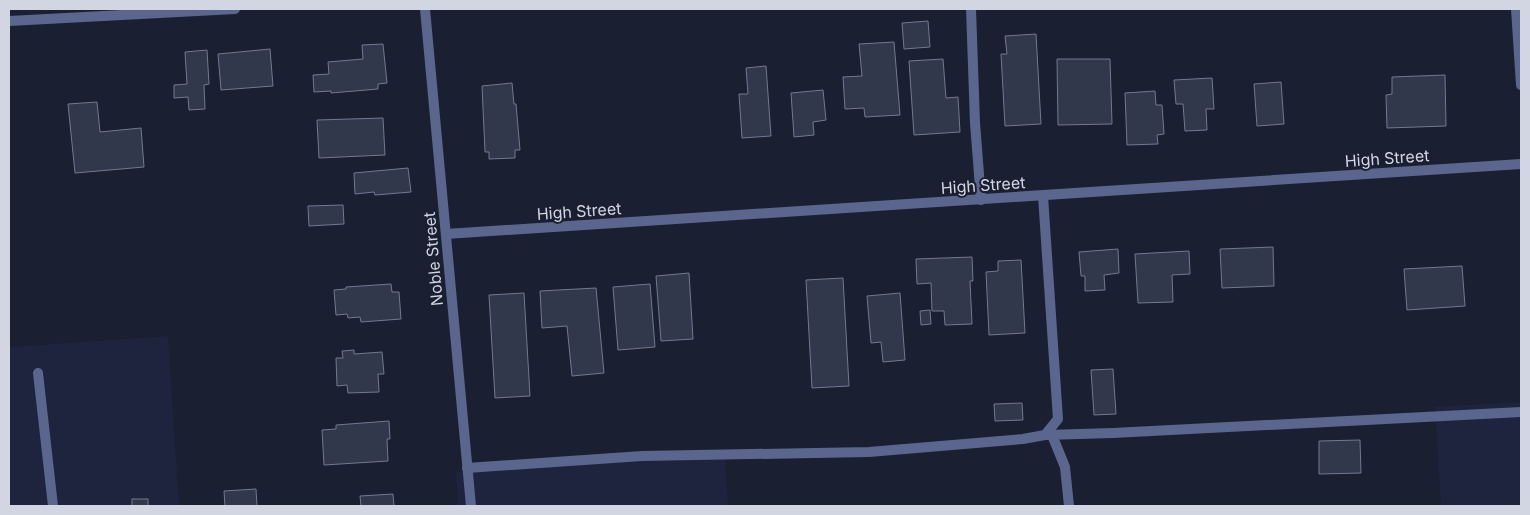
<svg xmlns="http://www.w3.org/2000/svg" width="1530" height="515" font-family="Inter,sans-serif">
<rect width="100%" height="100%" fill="#1a1f31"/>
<g fill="#1e243d">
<path d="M168 336 179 506H9V347Z"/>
<path d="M1521 402V506H1441L1435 407Z"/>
<path d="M725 454 728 506H458L456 472Z"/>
</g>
<g fill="#32384c" stroke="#727990">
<path d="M928 21 930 47 904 49 902 23Z"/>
<path d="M1036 34 1041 124 1005 126 1001 54H1007L1005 36Z"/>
<path d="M894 42 900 115 865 117 864 108 845 109 843 77 862 76 859 44Z"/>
<path d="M383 44 387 83 378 84V89L331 93V91L314 92 313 75 329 74 328 62 363 59 362 45Z"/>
<path d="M270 49 273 86 221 90 218 54Z"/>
<path d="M207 50 209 84 204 85 205 109 189 110 188 97 174 98V85L187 84 185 52Z"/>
<path d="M943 59 946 98 958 97 960 132 914 135 909 61Z"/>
<path d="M1057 59H1110L1112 124 1058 125Z"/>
<path d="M766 66 771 136 742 138 739 94H748L746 68Z"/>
<path d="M1445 75 1446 126 1387 128 1386 95 1392 94V77Z"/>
<path d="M1212 78 1214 109H1206L1207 130 1185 131 1183 104H1176L1174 80Z"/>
<path d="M1281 82 1284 124 1257 126 1254 84Z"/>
<path d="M512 83 514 104H516L520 150H515V158L489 159V152H485L482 86Z"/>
<path d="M823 90 826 120 813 122 814 135 794 137 791 93Z"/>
<path d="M1155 91 1156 105H1162L1164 134 1157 135 1158 144 1127 145 1125 93Z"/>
<path d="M97 102 100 132 141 128 144 167 75 173 68 104Z"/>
<path d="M383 118 385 155 319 158 317 120Z"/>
<path d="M408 168 411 192 375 195 374 192 355 194 354 173Z"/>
<path d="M343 205 344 224 309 226 308 206Z"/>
<path d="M1273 247 1274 286 1222 288 1220 249Z"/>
<path d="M1118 249 1119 273 1104 275 1105 290 1085 291V276H1081L1079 252Z"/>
<path d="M1189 251 1190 274 1172 275 1173 302 1138 303 1135 254Z"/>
<path d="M972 257 973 281H970L972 324 945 325 944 311H932L931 283 917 284 916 259Z"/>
<path d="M1021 260 1025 333 989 335 986 272 998 271V261Z"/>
<path d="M1462 266 1465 306 1407 310 1404 269Z"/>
<path d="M689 273 693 339 661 341 656 276Z"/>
<path d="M843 278 849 386 812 388 806 280Z"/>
<path d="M391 284 392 292H399L401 319 361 322 360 317 348 318 347 314 336 315 334 290 346 289V287Z"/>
<path d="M650 284 655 347 618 350 613 287Z"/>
<path d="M596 288 604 373 572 376 567 326 542 328 540 291Z"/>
<path d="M524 293 530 396 495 398 489 295Z"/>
<path d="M900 293 905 360 883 362 881 342 871 343 867 296Z"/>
<path d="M930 310 931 324 921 325 920 311Z"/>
<path d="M354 350V354L382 352 384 374H378L379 392 348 393 347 385 337 386 336 358H343L342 351Z"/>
<path d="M1113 369 1116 414 1094 415 1091 370Z"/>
<path d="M1022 403 1023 420 995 421 994 404Z"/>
<path d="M389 421 390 439H387L388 461 324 465 322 430 336 429V425Z"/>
<path d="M1360 440 1361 473 1319 474V441Z"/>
<path d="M256 489 257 506H225L224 491Z"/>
<path d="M393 494 394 506H361L360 496Z"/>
<rect x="132" y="499" width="16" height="7"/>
</g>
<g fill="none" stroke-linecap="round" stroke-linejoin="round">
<g stroke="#5b668e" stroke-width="10">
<path d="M971 9 975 123 981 200"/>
<path d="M38 373 53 506"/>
<path d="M1045 435 1113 433 1521 412"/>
<path d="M1052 435 1065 467 1069 506"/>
<path d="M467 468 642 456 869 452 1023 439 1045 435 1058 419 1043 196"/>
</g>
<g stroke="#5b668e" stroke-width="10">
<path d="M425 9 471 506"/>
<path d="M1516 9 1521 85"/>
<path d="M9 21 235 9"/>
<path d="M446 234 1521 164"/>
</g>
</g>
<g text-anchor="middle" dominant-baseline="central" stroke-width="4" stroke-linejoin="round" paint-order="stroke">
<g font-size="16" fill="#d2d6e3" stroke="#1a1f31">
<text transform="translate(1387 158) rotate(-4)">High Street</text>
<text transform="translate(983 185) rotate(-4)">High Street</text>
<text transform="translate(579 211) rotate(-4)">High Street</text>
<text transform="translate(433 259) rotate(-95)">Noble Street</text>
</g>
</g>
<rect width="1530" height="515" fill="none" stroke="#d2d6e3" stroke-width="20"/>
</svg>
